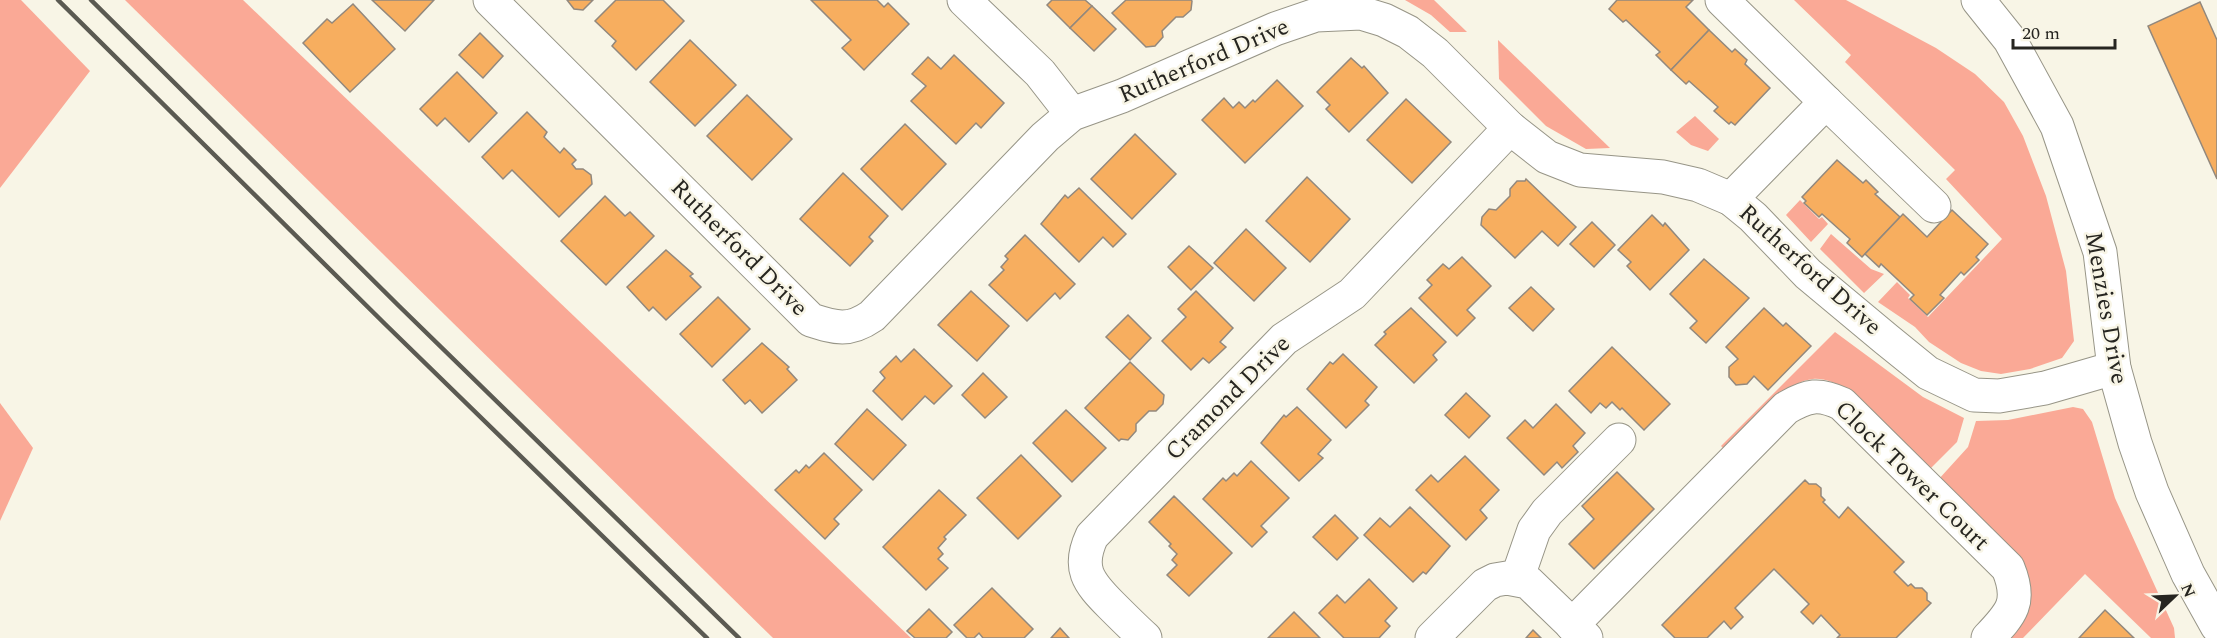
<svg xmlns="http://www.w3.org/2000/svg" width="2217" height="638" font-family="Spectral,serif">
<rect width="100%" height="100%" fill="#f8f5e6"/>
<g fill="#faa996">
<path d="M0 0H21L90 71 0 188Z"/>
<path d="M125 0H243L911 638H773Z"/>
<path d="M1405 0H1434L1467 32H1450L1431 15Z"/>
<path d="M1794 0H1846L1936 48 1975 74 2004 102 2023 136 2046 196 2066 271 2074 341 2062 358 2030 369 2001 374 1981 371 1961 363 1929 342 1915 327 1878 302 1897 282 1910 295 1908 298 1928 317 2002 239 1946 179 1955 170 1845 62 1851 55Z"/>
<path d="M1498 40 1610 148 1586 149 1546 126 1499 79Z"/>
<path d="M1695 116 1719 139 1708 151 1691 145 1676 132Z"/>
<path d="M1800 200 1819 219 1822 217 1828 224 1811 242 1786 215Z"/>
<path d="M1831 234 1871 269 1884 274 1864 293 1820 249Z"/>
<path d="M1835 332 1923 397 1964 418 1957 442 1929 470 1845 387C1834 383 1824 378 1813 379 1781 382 1746 428 1725 450L1721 446Z"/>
<path d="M0 403 33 448 0 521Z"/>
<path d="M2073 407 2083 409 2092 422 2115 498 2174 628 2175 638H2151L2085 574 2023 638H2008L2020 621 1938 480 1968 447 1976 421 2008 420Z"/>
</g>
<g fill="#f7ae5f" stroke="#92887d" stroke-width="1.5">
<path d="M372 0H434L405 31Z"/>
<path d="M567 0H593L583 10 574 9Z"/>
<path d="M616 0H663L684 21 636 70 612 46 616 41 595 21Z"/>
<path d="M811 0H877L884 7 888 3 909 24 864 70 842 48 851 40Z"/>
<path d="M1052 0H1085L1092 6 1070 28 1047 5Z"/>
<path d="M1126 0H1191L1192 1 1191 10 1183 17H1176L1162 31 1163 37 1155 46 1146 47 1112 13Z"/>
<path d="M1617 0H1693L1686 7 1709 30 1671 70 1656 55 1660 52 1626 20 1623 22 1609 9Z"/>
<path d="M2200 2 2217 40V179L2148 26Z"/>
<path d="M353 4 395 49 350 92 303 43 327 19 332 23Z"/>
<path d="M1092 6 1116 29 1094 51 1070 28Z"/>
<path d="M1709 30 1732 52 1735 49 1747 60 1745 64 1770 88 1735 125 1731 122 1729 124 1714 111 1718 107 1689 81 1686 84 1671 70Z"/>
<path d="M480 33 503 56 483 78 459 55Z"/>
<path d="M690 40 736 85 695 126 650 82Z"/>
<path d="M954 55 1004 103 981 128 976 123 956 144 911 101 926 86 912 74 928 57 941 69Z"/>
<path d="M1351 58 1362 68 1364 66 1388 93 1349 132 1326 109 1330 105 1317 92Z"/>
<path d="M457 72 497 113 469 142 445 118 437 126 420 109Z"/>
<path d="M1277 80 1303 106 1245 163 1202 120 1224 98 1233 108 1239 102 1245 108 1253 100 1255 102Z"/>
<path d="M747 95 792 139 752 180 707 136Z"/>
<path d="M1406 99 1451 142 1412 183 1367 140Z"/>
<path d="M527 112 547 132 544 137 560 153 564 148 576 160 572 164 576 169H583L591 175 592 184 559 217 512 170 503 179 482 157Z"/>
<path d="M905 124 946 164 902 210 861 169Z"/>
<path d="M1135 134 1176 174 1132 219 1091 179Z"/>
<path d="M1837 160 1863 183 1866 180 1878 192 1875 194 1900 217 1862 257 1847 243 1850 239 1822 214 1819 217 1804 203 1806 201 1802 197Z"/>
<path d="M843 173 888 216 869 237 873 241 850 266 800 219Z"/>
<path d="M1307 177 1350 219 1310 262 1266 221Z"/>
<path d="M1526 179 1576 227 1558 246 1542 231 1515 258 1481 225 1482 217 1489 209 1496 210 1510 196V189L1517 181H1525Z"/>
<path d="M1079 188 1126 234 1113 247 1103 237 1079 262 1041 224 1065 195 1068 198Z"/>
<path d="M605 196 625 216 630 212 654 236 606 285 561 241Z"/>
<path d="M1952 210 1988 244 1976 257 1979 260 1964 275 1961 272 1940 295 1944 298 1927 315 1910 299 1914 295 1881 264 1879 267 1865 254 1903 214 1927 237Z"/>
<path d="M1652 215 1663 226 1665 223 1689 250 1650 290 1627 266 1631 262 1618 250Z"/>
<path d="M1592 222 1615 245 1594 267 1570 244Z"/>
<path d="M1246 229 1286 268 1254 301 1214 263Z"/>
<path d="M1025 235 1075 284 1060 299 1055 293 1027 321 989 285 1004 270 1001 267 1008 259 1005 256Z"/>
<path d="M1189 246 1213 268 1191 290 1168 267Z"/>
<path d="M666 250 693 274 690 276 701 287 666 320 653 307 649 311 627 287Z"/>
<path d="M1462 257 1491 286 1467 310 1475 318 1457 336 1419 298 1432 285 1427 280 1443 264 1449 269Z"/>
<path d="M1704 259 1749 298 1706 343 1690 328 1697 321 1670 294Z"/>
<path d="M1531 287 1554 309 1533 331 1509 308Z"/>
<path d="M971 291 1009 326 977 361 938 325Z"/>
<path d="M1196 291 1233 328 1220 342 1226 347 1209 363 1203 358 1191 370 1162 341 1186 317 1178 309Z"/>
<path d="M718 297 750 329 712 367 680 334Z"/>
<path d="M1411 308 1446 342 1433 355 1437 360 1414 383 1375 345 1386 334 1384 332Z"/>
<path d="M1764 308 1783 326 1786 323 1811 346 1768 390 1754 376 1747 384 1736 385 1729 377V367L1738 359 1726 347Z"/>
<path d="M1128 315 1151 338 1130 360 1106 337Z"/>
<path d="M762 343 789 367 787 369 797 380 762 413 750 400 745 404 723 380Z"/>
<path d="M1612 347 1670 404 1644 430 1622 408 1620 410 1612 402 1606 408 1600 403 1591 413 1569 391Z"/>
<path d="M914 349 952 386 934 404 925 396 902 420 873 391 885 378 880 372 896 356 901 362Z"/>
<path d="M1343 354 1377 387 1365 401 1369 405 1346 428 1307 389 1330 362 1333 364Z"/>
<path d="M1130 362 1164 395 1163 404 1156 411H1149L1136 424V431L1128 440 1121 439 1119 441 1085 408Z"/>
<path d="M983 373 1007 397 985 418 962 395Z"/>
<path d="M1466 393 1490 416 1469 438 1445 415Z"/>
<path d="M1556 404 1585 433 1573 446 1578 452 1562 468 1557 462 1544 475 1507 438 1525 420 1533 428Z"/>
<path d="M1297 407 1331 440 1318 454 1323 458 1299 481 1261 443 1284 415 1286 417Z"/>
<path d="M867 409 906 445 873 480 835 444Z"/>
<path d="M1066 410 1106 448 1072 482 1033 443Z"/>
<path d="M824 453 862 490 834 519 839 524 825 539 775 490 796 470 799 473 806 465 809 468Z"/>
<path d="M1021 455 1061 496 1018 539 977 498Z"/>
<path d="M1465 456 1499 490 1480 510 1487 518 1466 540 1416 490 1431 475 1438 482Z"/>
<path d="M1251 461 1289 498 1261 526 1267 532 1252 547 1203 499 1223 478 1226 481 1234 473 1237 476Z"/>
<path d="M1617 472 1654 509 1594 569 1569 544 1594 519 1582 506Z"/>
<path d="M1805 480 1809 484H1816L1821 488V496L1825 500 1823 502 1839 518 1848 507 1904 562 1894 572 1908 586 1911 584 1915 588H1922L1927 593V600L1931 603 1896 638H1837L1840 635 1821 615 1813 624 1801 612 1809 604 1774 569 1735 608 1743 617 1731 629 1724 621 1707 638H1675L1662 625Z"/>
<path d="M939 490 966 515 944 537 946 539 938 548 943 554 938 559 948 568 926 590 883 547Z"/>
<path d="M1174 496 1232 553 1189 596 1167 575 1177 565 1172 560 1177 554 1169 546 1171 544 1149 522Z"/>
<path d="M1410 507 1450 546 1426 574 1423 572 1413 582 1364 535 1380 518 1390 527Z"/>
<path d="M1335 515 1358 538 1337 560 1313 537Z"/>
<path d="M1369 579 1397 608 1385 621 1390 626 1379 638H1344L1319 613 1337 595 1345 603Z"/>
<path d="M992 588 1033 629 1024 638H983L979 633 974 638H967L954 625Z"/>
<path d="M929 609 952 632 946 638H915L907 631Z"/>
<path d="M2105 610 2134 638H2079Z"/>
<path d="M1294 612 1320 638H1268Z"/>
<path d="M1060 628 1069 638H1051Z"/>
<path d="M1533 630 1541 638H1526Z"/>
</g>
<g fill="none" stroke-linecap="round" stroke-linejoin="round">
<defs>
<g id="minor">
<path d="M490 0 811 320C836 328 849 332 872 316L1045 137 1072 114 1122 96 1275 29 1316 15 1361 13 1384 20 1408 32 1435 53 1510 128 1547 157 1580 170 1663 177 1698 185 1731 199 1753 217 1808 274 1886 339 1928 373 1974 395 1999 396 2045 388 2114 368"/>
<path d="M964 0 1040 73 1072 114"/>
<path d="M1722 0 1826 102 1731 199"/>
<path d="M1978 0 2010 40 2057 126 2100 252 2114 368 2135 443 2152 492 2188 574 2217 626"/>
<path d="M1826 102 1934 206"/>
<path d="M1517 579 1534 530 1547 512 1619 440"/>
<path d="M1572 625 1786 408C1808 395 1819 393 1842 404L2008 568C2022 602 2012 613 1988 638"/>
<path d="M1145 638C1133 627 1122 616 1111 605 1088 582 1077 568 1092 536L1284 339 1352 294 1510 128"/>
<path d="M1432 638 1485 585 1495 580 1507 578 1528 582 1586 638"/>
</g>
</defs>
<use href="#minor" stroke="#979587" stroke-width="35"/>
<use href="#minor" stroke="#fff" stroke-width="33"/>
<g stroke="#5b5a52" stroke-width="4.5">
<path d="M58 0 385 324 707 638"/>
<path d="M91 0 399 306 739 638"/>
</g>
</g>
<g text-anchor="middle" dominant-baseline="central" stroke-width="5" stroke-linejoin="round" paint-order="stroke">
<g font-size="24" fill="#262520" stroke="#f8f5e6">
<text transform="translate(1204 61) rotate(-23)">Rutherford Drive</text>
<text transform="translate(739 248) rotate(45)">Rutherford Drive</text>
<text transform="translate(1810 270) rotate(42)">Rutherford Drive</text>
<text transform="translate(2106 308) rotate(80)">Menzies Drive</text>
<text transform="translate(1228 398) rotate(-45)">Cramond Drive</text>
<text transform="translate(1912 476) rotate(44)">Clock Tower Court</text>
</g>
</g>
<g transform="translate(2175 596) rotate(67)" stroke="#f8f5e6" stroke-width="4.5" paint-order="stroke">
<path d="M0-4.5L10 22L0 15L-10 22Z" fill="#262520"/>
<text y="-9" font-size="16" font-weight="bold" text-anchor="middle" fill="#262520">N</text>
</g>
<path d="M2013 39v9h102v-9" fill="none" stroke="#262520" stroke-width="3"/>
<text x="2022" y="39" font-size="18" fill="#262520" stroke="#f8f5e6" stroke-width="4.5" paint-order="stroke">20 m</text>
</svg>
